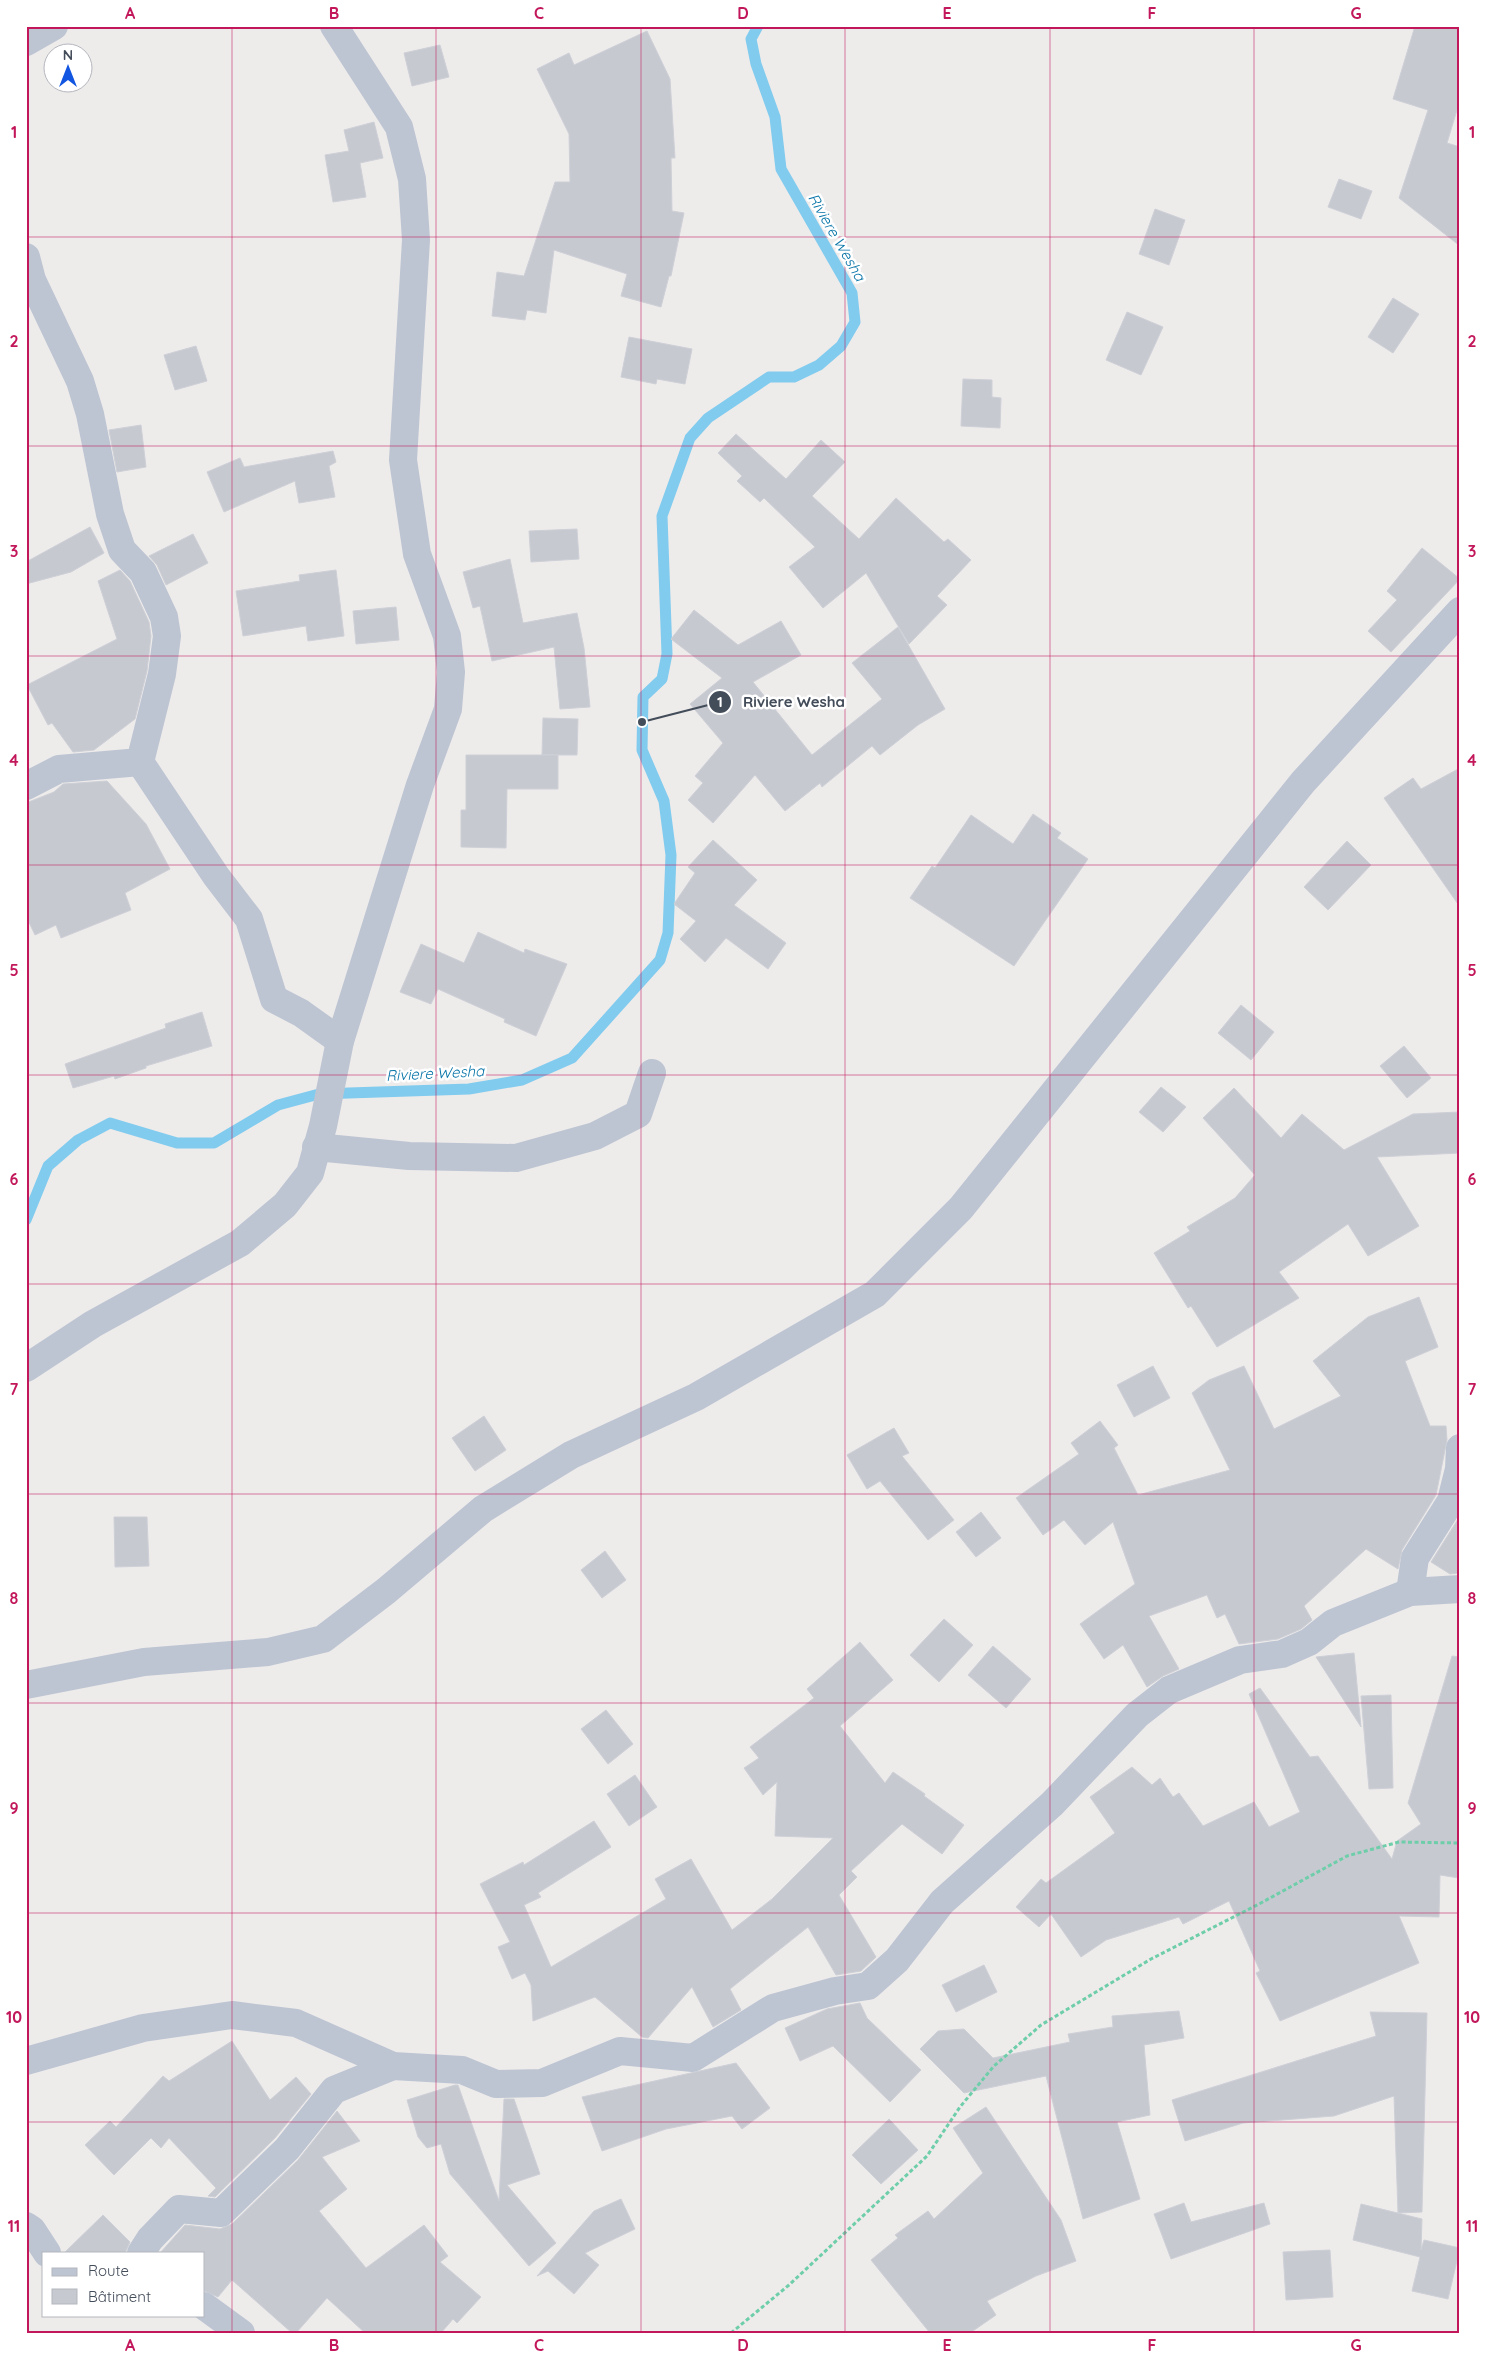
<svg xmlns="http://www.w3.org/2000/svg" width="1486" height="2359" font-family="Quicksand,sans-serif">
<rect width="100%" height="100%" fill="#eeebeb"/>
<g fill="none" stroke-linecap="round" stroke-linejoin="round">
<path stroke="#80cbee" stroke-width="11" d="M26 1220 48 1166 78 1140 110 1123 177 1143H214L278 1105 319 1094 469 1089 522 1080 572 1058 660 960 668 933 671 855 664 801 642 750 643 697 662 679 667 654 662 516 690 438 708 418 769 377H794L819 365 841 346 855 322 852 293 781 169 775 117 756 64 751 39 758 26"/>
</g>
<g fill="#c7c9d1" stroke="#ced0d7">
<path d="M1415 26H1460V100L1447 143 1460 147V246L1399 198 1428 110 1393 99Z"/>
<path d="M647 31 670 79 675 158H671L672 211 684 213 671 276H669L661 307 621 296 627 274 554 250 546 313 527 310 525 320 492 316 497 272 524 276 555 182H570L569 134 537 69 569 53 574 65Z"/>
<path d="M440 45 449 77 412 86 404 53Z"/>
<path d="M374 122 383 158 360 163 366 197 333 202 325 155 349 151 344 130Z"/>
<path d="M1339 179 1372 191 1361 219 1328 207Z"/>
<path d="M1155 209 1185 220 1169 265 1139 254Z"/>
<path d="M1393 298 1419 314 1393 353 1368 337Z"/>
<path d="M1127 312 1163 327 1141 375 1106 360Z"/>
<path d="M629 337 692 349 685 384 657 379 656 384 621 377Z"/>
<path d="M196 346 207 381 175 390 164 355Z"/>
<path d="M963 379 992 380V397L1001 398 1000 428 961 426Z"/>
<path d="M141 425 146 467 117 472 109 430Z"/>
<path d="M736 434 786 479 821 440 845 462 812 496 859 539 896 498 944 542 948 539 971 560 937 596 947 605 909 644 866 573 823 608 789 567 815 547 764 498 760 502 737 481 742 476 718 453Z"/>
<path d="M333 451 336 462 329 466 335 497 299 503 295 481 224 512 207 472 240 458 244 467Z"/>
<path d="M90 527 104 553 71 572 26 584V562Z"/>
<path d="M577 529 579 559 531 562 529 531Z"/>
<path d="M193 534 208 563 166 585 157 565 149 556Z"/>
<path d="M1422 548 1460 579 1391 652 1368 631 1397 600 1387 591Z"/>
<path d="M510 559 523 623 577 613 584 648 590 707 560 709 554 647 492 661 480 606 473 608 463 572Z"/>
<path d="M120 570 130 581 149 622 151 636 147 671 135 719 94 750 73 752 52 723 48 725 27 685 117 639 98 581Z"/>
<path d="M336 570 344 636 308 641 306 626 243 636 236 591 300 581 299 575Z"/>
<path d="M396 607 399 640 356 644 353 611Z"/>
<path d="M694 610 738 645 781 621 801 655 753 682 812 755 882 699 852 663 898 627 945 709 918 725 880 755 872 746 822 787 820 783 785 811 755 775 713 823 688 800 703 783 695 776 723 743 690 704 722 678 671 639Z"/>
<path d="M543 718 578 719 577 755H542Z"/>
<path d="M466 755H558V789H507L506 848 461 847V810H466Z"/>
<path d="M1460 768V907L1384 798 1413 778 1421 789Z"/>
<path d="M107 781 146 824 170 869 125 893 131 910 61 938 56 925 35 935 26 916V803L54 792 63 784Z"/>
<path d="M1033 814 1061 833 1057 838 1088 859 1014 966 910 898 932 866 935 868 971 815 1013 844Z"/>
<path d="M713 840 757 880 734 905 786 943 768 969 726 938 705 962 680 939 696 921 674 904 695 873 688 867Z"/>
<path d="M1347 841 1371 865 1328 910 1304 887Z"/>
<path d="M478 932 524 953 525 949 567 964 536 1036 504 1022 505 1019 438 989 431 1004 400 992 421 944 464 963Z"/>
<path d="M1241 1005 1274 1032 1251 1060 1218 1033Z"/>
<path d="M202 1012 212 1046 146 1066V1068L115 1079 114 1076 73 1088 65 1064 166 1028 165 1024Z"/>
<path d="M1404 1046 1431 1078 1407 1098 1380 1066Z"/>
<path d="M1161 1087 1186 1107 1163 1132 1139 1112Z"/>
<path d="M1234 1088 1281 1138 1302 1114 1344 1150 1413 1114 1460 1112V1153L1377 1157 1419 1226 1368 1256 1348 1224 1279 1272 1299 1298 1217 1347 1191 1306 1188 1308 1154 1253 1190 1231 1187 1227 1235 1198 1255 1175 1203 1118Z"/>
<path d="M1419 1297 1438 1347 1405 1361 1430 1426H1446L1447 1440 1436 1495 1402 1550 1398 1569 1366 1549 1304 1606 1312 1620 1301 1629 1278 1639 1239 1644 1225 1614 1217 1618 1207 1595 1149 1616 1179 1669 1163 1676 1147 1687 1123 1645 1104 1659 1080 1624 1135 1584 1113 1522 1085 1545 1064 1520 1043 1535 1016 1498 1079 1454 1071 1443 1100 1421 1118 1445 1114 1448 1138 1495 1230 1470 1192 1393 1209 1380 1244 1366 1274 1429 1341 1396 1313 1361 1368 1317Z"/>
<path d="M1153 1366 1170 1398 1134 1417 1117 1385Z"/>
<path d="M484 1416 506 1450 475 1471 452 1438Z"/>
<path d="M894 1428 909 1453 902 1456 954 1520 928 1540 880 1481 867 1489 847 1455Z"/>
<path d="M981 1512 1001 1538 976 1557 956 1532Z"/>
<path d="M1460 1516V1573L1450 1574 1431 1562Z"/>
<path d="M114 1517H147L149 1566 115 1567Z"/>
<path d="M605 1551 626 1580 602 1598 581 1570Z"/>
<path d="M944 1619 973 1645 939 1682 910 1655Z"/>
<path d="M860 1642 893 1680 840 1726 885 1783 893 1772 925 1794 924 1796 964 1825 942 1854 902 1824 851 1871 857 1877 839 1895 876 1957 861 1971 836 1975 808 1927 730 1989 741 2010 713 2027 692 1987 648 2038 642 2037 595 1997 533 2021 531 1985 525 1973 512 1979 498 1947 510 1942 480 1884 523 1862 524 1865 594 1821 611 1847 538 1893 541 1897 524 1905 551 1967 666 1899 655 1879 691 1859 732 1930 772 1899 833 1838 775 1836 777 1782 763 1795 744 1768 759 1758 750 1747 814 1698 807 1689Z"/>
<path d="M993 1646 1031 1679 1006 1708 968 1675Z"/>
<path d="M1354 1653 1361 1727 1316 1657Z"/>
<path d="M1452 1656 1460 1657 1459 1878 1440 1875 1439 1917 1399 1916 1419 1963 1280 2021 1256 1973 1260 1971 1229 1901 1183 1924 1179 1917 1106 1940 1081 1957 1051 1914 1039 1927 1016 1907 1041 1879 1046 1883 1115 1833 1090 1797 1132 1767 1152 1785 1160 1778 1173 1797 1179 1793 1203 1826 1254 1802 1269 1827 1300 1812 1249 1694 1260 1688 1310 1757 1318 1756 1392 1859 1397 1841 1421 1824 1408 1803Z"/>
<path d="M1391 1695 1393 1788 1369 1789 1361 1696Z"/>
<path d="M606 1710 633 1744 608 1764 581 1729Z"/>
<path d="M635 1775 657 1807 629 1826 607 1794Z"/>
<path d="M984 1965 997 1992 956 2012 942 1985Z"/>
<path d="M860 2003 867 2018 921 2070 890 2102 833 2046 800 2061 785 2028 827 2009Z"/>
<path d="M1179 2011 1184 2038 1144 2045 1150 2115 1117 2122 1140 2199 1083 2219 1046 2076 964 2093 920 2049 938 2031 964 2029 993 2058 1070 2042 1068 2034 1113 2027 1112 2016Z"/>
<path d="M1370 2012 1427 2013 1422 2212 1398 2213 1394 2096 1334 2116 1243 2123 1185 2141 1172 2100 1376 2036Z"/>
<path d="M232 2041 270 2100 296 2077 311 2094 275 2138 215 2197 208 2196 216 2188 169 2138 161 2148 151 2138 114 2175 85 2145 110 2121 116 2127 163 2076 169 2081Z"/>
<path d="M736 2063 770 2108 742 2129 732 2116 666 2129 602 2151 582 2097Z"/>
<path d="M455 2085H458L499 2201 504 2099H514L540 2174 507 2185 556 2243 529 2266 450 2174 441 2144 427 2148 418 2137 407 2100Z"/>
<path d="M986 2107 1061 2220 1076 2261 1036 2276 987 2301 996 2315 970 2333H930L871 2260 898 2238 895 2235 928 2211 934 2219 983 2173 953 2128Z"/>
<path d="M337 2111 360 2141 322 2157 347 2189 319 2211 366 2268 424 2225 448 2256 440 2262 481 2297 457 2323 453 2319 441 2333H365L327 2298 296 2333H292L232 2280 218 2297 204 2291V2253H160L185 2225 220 2229 232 2224 298 2160Z"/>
<path d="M889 2119 918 2150 881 2184 852 2155Z"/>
<path d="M621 2199 635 2229 585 2253 599 2265 574 2294 548 2271 537 2276 594 2211Z"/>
<path d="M1184 2203 1191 2222 1264 2203 1270 2224 1171 2259 1154 2214Z"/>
<path d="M1361 2204 1422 2219 1421 2250 1424 2240 1460 2248 1448 2299 1412 2291 1420 2257 1353 2240Z"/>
<path d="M103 2215 130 2242 125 2253H64Z"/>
<path d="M1330 2250 1333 2297 1286 2300 1283 2252Z"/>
</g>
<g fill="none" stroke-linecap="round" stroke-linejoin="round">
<path stroke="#6dcea9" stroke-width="3" stroke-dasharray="4 2.5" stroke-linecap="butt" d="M731 2333 789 2285 927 2156 960 2107 994 2066 1041 2025 1151 1959 1259 1904 1347 1856 1399 1842 1460 1843"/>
<g stroke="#bdc5d2" stroke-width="28">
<path d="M26 42 54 26"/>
<path d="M26 257 32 280 80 381 90 414 110 514 122 550 143 572 164 617 167 636 162 674 140 762 59 769 26 786"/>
<path d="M140 762 216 876 249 919 274 999 301 1013 340 1041"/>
<path d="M316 1147 409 1156 516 1158 595 1136 638 1114 652 1073"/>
<path d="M26 1368 93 1324 240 1243 285 1205 310 1173 323 1126 340 1041 420 785 448 709 451 672 447 636 417 554 403 460 416 240 412 179 399 127 334 26"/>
<path d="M1410 1592 1415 1558 1451 1501 1459 1469 1460 1448"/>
<path d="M26 1685 144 1662 268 1652 323 1639 386 1591 483 1509 571 1455 696 1397 875 1294 961 1208 1303 782 1460 611"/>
<path d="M26 2061 143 2028 232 2015 296 2023 393 2066 462 2070 496 2084 542 2083 620 2051 693 2058 773 2008 835 1991 868 1986 897 1960 942 1902 1052 1804 1137 1715 1169 1690 1240 1660 1282 1654 1309 1642 1333 1623 1410 1592 1460 1589"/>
<path d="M26 2226 32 2230 47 2253"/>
<path d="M141 2253 150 2239 179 2209 221 2213 287 2149 334 2090 393 2066"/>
<path d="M204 2306 241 2333"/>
</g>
</g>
<path fill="none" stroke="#c2185b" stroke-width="1" stroke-opacity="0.55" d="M232 26V2333M436 26V2333M641 26V2333M845 26V2333M1050 26V2333M1254 26V2333M26 237H1460M26 446H1460M26 656H1460M26 865H1460M26 1075H1460M26 1284H1460M26 1494H1460M26 1703H1460M26 1913H1460M26 2122H1460"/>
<g text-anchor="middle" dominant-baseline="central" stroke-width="5" stroke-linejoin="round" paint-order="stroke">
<g font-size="15" font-style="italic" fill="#0774a8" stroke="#fff">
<text transform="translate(837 237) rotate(60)">Riviere Wesha</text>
<text transform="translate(435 1073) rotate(-3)">Riviere Wesha</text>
</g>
</g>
<path fill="none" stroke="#434c59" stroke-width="2" d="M642 722L720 702"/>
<g fill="#434c59" stroke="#fff" stroke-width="2">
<circle cx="642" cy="722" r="5"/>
<circle cx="720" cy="702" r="12"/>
</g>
<g font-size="15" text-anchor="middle" font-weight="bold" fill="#fff">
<text x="720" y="707">1</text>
</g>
<g font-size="15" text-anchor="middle" font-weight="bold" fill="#434c59" stroke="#fff" stroke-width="5" stroke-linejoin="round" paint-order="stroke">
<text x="794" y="707">Riviere Wesha</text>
</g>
<rect width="1486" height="2359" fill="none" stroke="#ffffff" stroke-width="55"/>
<rect x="42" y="2252" width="162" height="65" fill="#ffffff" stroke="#b4b7bd"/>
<rect x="52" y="2268" width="25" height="8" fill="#bdc5d2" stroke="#b4b7bd"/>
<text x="88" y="2276" font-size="15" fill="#434c59">Route</text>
<rect x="52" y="2289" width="25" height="15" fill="#c7c9d1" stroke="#b4b7bd"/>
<text x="88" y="2302" font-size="15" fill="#434c59">Bâtiment</text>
<g transform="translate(68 68)"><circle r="24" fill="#ffffff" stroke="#b4b7bd"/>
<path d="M0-4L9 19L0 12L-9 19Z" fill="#1255e1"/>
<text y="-8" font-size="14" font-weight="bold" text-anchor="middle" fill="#434c59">N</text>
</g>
<rect x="28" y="28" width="1430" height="2304" fill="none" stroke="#c2185b" stroke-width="2"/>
<g font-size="16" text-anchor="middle" font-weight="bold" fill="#c2185b">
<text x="130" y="19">A</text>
<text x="334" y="19">B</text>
<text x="539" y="19">C</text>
<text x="743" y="19">D</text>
<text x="947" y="19">E</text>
<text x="1152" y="19">F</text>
<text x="1356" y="19">G</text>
<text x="14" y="138">1</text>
<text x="1472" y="138">1</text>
<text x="14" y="347">2</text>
<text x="1472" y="347">2</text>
<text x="14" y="557">3</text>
<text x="1472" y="557">3</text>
<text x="14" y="766">4</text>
<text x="1472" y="766">4</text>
<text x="14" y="976">5</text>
<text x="1472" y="976">5</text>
<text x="14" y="1185">6</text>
<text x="1472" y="1185">6</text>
<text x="14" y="1395">7</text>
<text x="1472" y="1395">7</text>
<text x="14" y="1604">8</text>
<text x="1472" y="1604">8</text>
<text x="14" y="1814">9</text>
<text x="1472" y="1814">9</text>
<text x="14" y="2023">10</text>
<text x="1472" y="2023">10</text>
<text x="14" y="2232">11</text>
<text x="1472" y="2232">11</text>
<text x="130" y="2351">A</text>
<text x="334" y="2351">B</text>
<text x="539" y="2351">C</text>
<text x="743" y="2351">D</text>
<text x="947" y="2351">E</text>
<text x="1152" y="2351">F</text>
<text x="1356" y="2351">G</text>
</g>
</svg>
